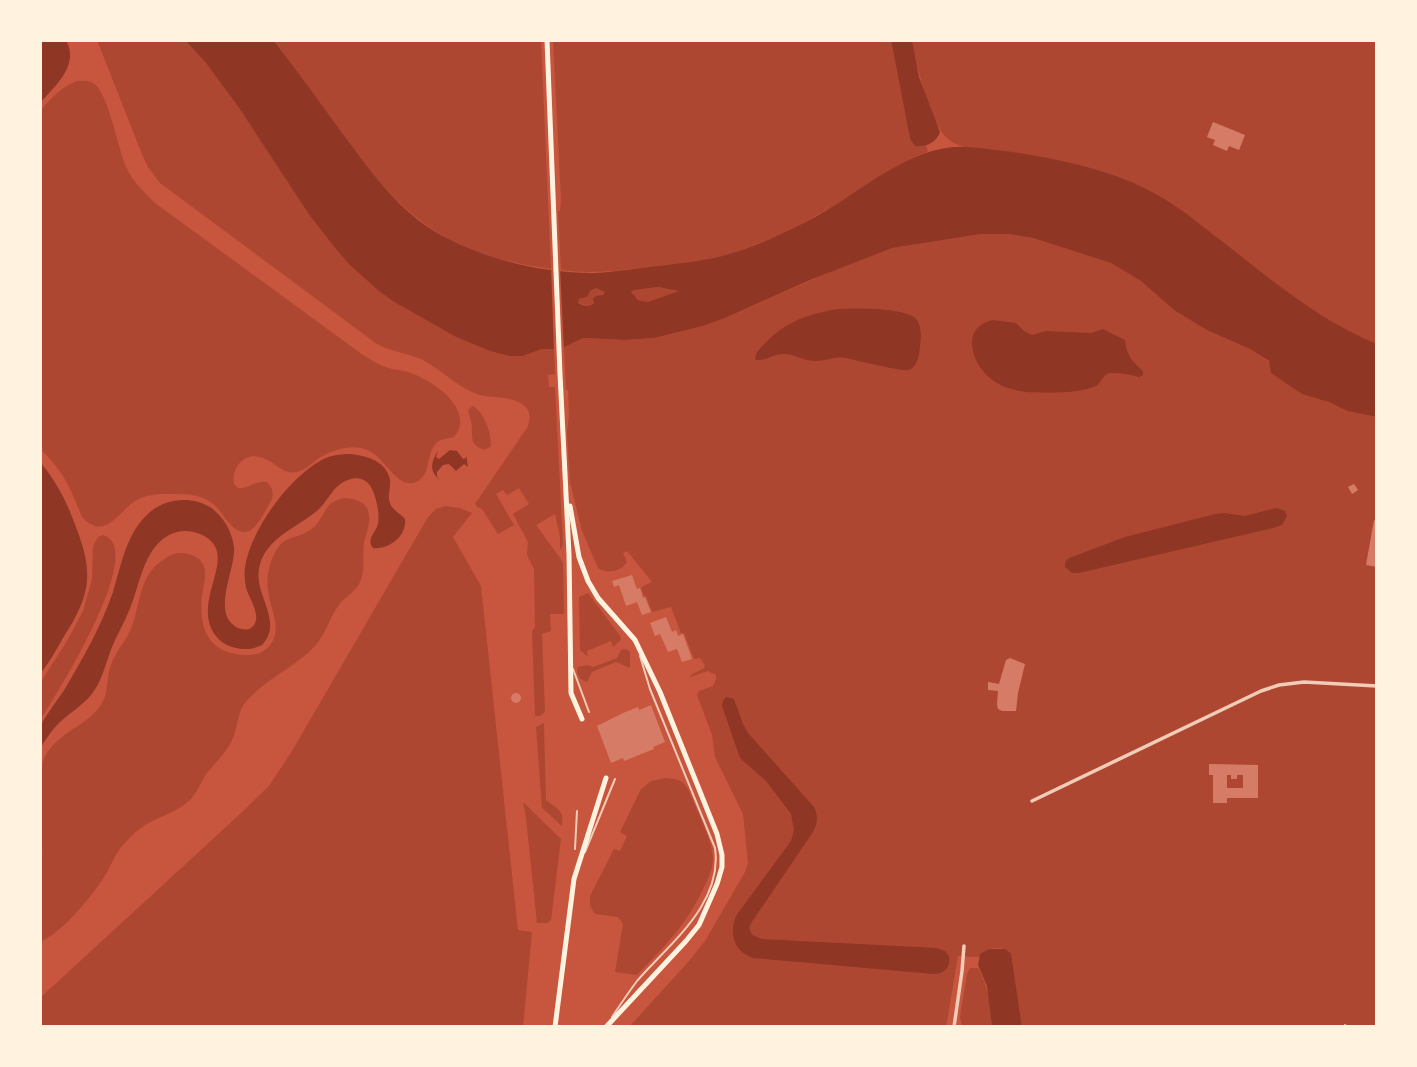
<svg xmlns="http://www.w3.org/2000/svg" width="1417" height="1067" font-family="Literata,serif">
<rect width="100%" height="100%" fill="#c8553d"/>
<g fill="#ae4732">
<path d="M97 40H185L206 63 239 108 310 216 336 249 396 303 456 337 490 351 509 356H523L542 349H554L555 374 548 375 549 387H555L563 544 560 550V537L555 514 536 525 563 562 564 614H550L551 631 542 634 545 712 540 716H535L532 631 535 627 534 569 527 555 528 542 513 514 529 504 519 488 507 495 503 490 496 494 514 525 498 534 482 509 477 507 475 504 527 428C531 419 531 410 522 404 509 395 489 399 474 393 456 385 441 370 423 360 408 353 392 352 377 344L160 183 148 167 143 157Z"/>
<path d="M273 40H541L551 269C519 264 487 258 458 244 376 205 329 108 273 40Z"/>
<path d="M553 40H891L910 139 918 147 926 145 928 152C888 166 854 195 817 215 791 231 759 244 730 254 701 263 670 265 640 268 614 271 588 274 561 270L558 211H560L561 200Z"/>
<path d="M912 40H1377V344C1320 321 1270 279 1222 241 1196 221 1169 197 1138 185 1110 174 1081 165 1052 159 1036 156 1020 153 1004 151 987 148 962 151 948 139 931 125 915 62 912 40Z"/>
<path d="M77 81C83 81 88 80 93 83 109 92 118 151 127 169 134 183 145 193 155 203L363 355C372 361 381 366 392 369 399 370 407 371 413 374 435 382 476 411 454 437 449 439 443 438 439 441 424 451 433 475 416 482 396 490 385 455 365 449 350 444 332 450 319 458 312 463 305 470 297 472 282 475 276 462 263 458 245 451 231 467 234 484L238 488C249 489 256 480 267 482 275 490 274 497 268 506 260 520 249 545 230 524 224 518 220 509 213 504 201 494 187 494 172 494 160 494 146 494 135 501 119 511 105 542 82 517 71 489 63 470 40 449V111C51 98 61 87 77 81Z"/>
<path d="M981 234H1009L1033 238 1111 263 1141 281 1174 310 1248 348 1329 402 1347 411 1377 417V1027H1022L1011 953C1002 945 986 947 979 957L958 956 946 1027H629L689 961 705 941 745 872 748 863 743 814 715 757 712 735 697 695 699 691 713 686 716 679V675L708 671 690 677 691 675 704 668 705 665 700 658 694 659 684 633H681L671 607 652 612 646 596H644L641 587 652 582 627 551 623 553 627 562C621 572 607 574 598 568L582 531 570 482 567 432 569 415 568 390H566L564 347 583 338 625 340 654 338 703 326 725 318 855 261 892 248Z"/>
<path d="M658 287 680 291 648 302 638 300 630 292 634 290Z"/>
<path d="M596 288 605 292C598 301 590 310 578 302L579 299 587 297 590 291Z"/>
<path d="M473 406C484 412 492 434 491 446 486 449 486 451 480 448 468 443 474 431 471 422 470 418 469 414 468 410Z"/>
<path d="M345 498C370 500 373 514 366 535 360 550 367 567 360 582 356 592 345 596 339 605 329 618 326 634 315 646 295 668 264 679 245 703 237 713 238 727 233 738 227 753 214 763 205 776 200 784 197 792 191 799 178 812 160 816 145 825 137 830 131 836 125 843 116 852 112 863 106 874 94 894 61 934 40 942 40 918 38 893 40 868 41 861 43 854 42 847 42 822 36 793 41 768 50 730 91 729 104 699 108 689 107 678 110 668 114 653 124 644 130 631 142 604 136 576 167 557 179 549 202 553 205 570 206 579 203 588 202 596 199 623 205 648 235 654 245 656 257 656 265 650 286 633 270 610 268 591 266 576 270 557 280 545 288 536 302 537 312 529 327 516 322 502 345 498Z"/>
<path d="M445 506 460 508 472 513 453 537 481 586 518 930 532 932 523 1027H40V998L240 814 269 786 292 751 428 517 436 509Z"/>
<path d="M103 535C149 548 55 697 40 720V683L67 641 83 611 92 579 93 546 98 537Z"/>
<path d="M588 593 621 637 620 641 613 647 611 641 587 651 588 657 580 650 579 597Z"/>
<path d="M626 649 630 652V668L616 662 592 672 587 682C580 680 575 674 578 667L588 665 593 667 617 658 621 650Z"/>
<path d="M544 723 546 800C558 810 564 809 562 826L542 808 536 727Z"/>
<path d="M666 778C678 779 683 780 689 791 696 809 712 839 713 858 713 869 708 879 703 889 688 923 663 948 637 975L615 972 623 924 618 917 595 914 590 906V896L614 849 620 851 627 836 620 832 641 789 651 781Z"/>
<path d="M523 802 561 839 551 920 547 923H537L526 818Z"/>
<path d="M970 968H978C989 987 990 1005 992 1027H962L960 1017 967 974Z"/>
</g>
<g fill="#8f3625" fill-rule="evenodd">
<path d="M40 40H66C80 65 55 86 40 103Z"/>
<path d="M185 40H273C301 75 327 113 354 149 373 175 393 200 418 220 463 255 539 274 595 273 616 272 638 268 659 266 682 263 706 261 729 254 757 246 791 230 817 216 861 191 914 143 967 147 1029 152 1111 166 1165 199 1185 211 1203 227 1222 241 1270 279 1320 321 1377 344V417L1347 411 1329 402 1302 394 1271 373 1269 361 1248 348 1207 330 1174 310 1141 281 1111 263 1033 238 1009 234H981L892 248 810 280 725 318 703 326 654 338 625 340 583 338 560 349H542L523 356H509L490 351 456 337 396 303 379 291 350 265 336 249 310 216 239 108 206 63ZM658 287 679 291 648 302 638 300 631 292 634 290ZM596 288 605 292 603 295 596 296 593 299 594 303C589 307 584 306 578 303L579 299 587 297 590 291Z"/>
<path d="M891 40H912L919 77 940 132C937 142 925 148 915 146L910 139Z"/>
<path d="M838 309C854 308 908 307 917 320 922 328 921 338 920 347 919 355 918 366 909 370 902 372 856 360 845 358 834 356 824 362 813 361 802 360 793 353 782 354 772 355 765 361 756 360L755 357 757 352C781 324 802 315 838 309Z"/>
<path d="M993 320 1016 323 1024 331 1032 335 1046 331 1092 333 1103 329 1125 340C1126 354 1132 362 1143 371V375L1139 377C1133 375 1113 371 1107 374 1102 377 1101 383 1096 386 1079 394 1045 393 1026 392 1013 390 1001 387 991 379 971 363 960 327 993 320Z"/>
<path d="M450 450 457 451 463 459 466 458V454L468 467 464 464 456 471 449 464 443 465 437 472V477L440 480C429 472 431 461 438 451L436 457 439 459Z"/>
<path d="M345 454C362 454 387 460 390 480 391 488 387 496 390 503 392 510 401 514 405 519 407 536 389 550 373 548 366 539 375 534 378 524 380 513 376 492 368 483 363 478 355 477 348 480 333 485 329 500 318 510 297 528 264 538 259 569 254 595 284 622 262 645 253 650 242 650 232 647 223 644 216 638 212 630 194 595 242 552 200 534 190 530 179 530 169 535 142 550 140 587 128 613 123 625 117 635 112 647 106 662 102 682 91 695 82 706 69 713 59 723 51 731 46 739 40 749 40 743 39 733 40 727 42 721 58 699 63 692 82 660 101 627 113 592 122 563 126 533 150 512 166 498 192 496 210 507 223 516 232 531 234 547 236 569 211 612 236 627 240 629 247 631 251 628 264 619 249 598 246 588 245 582 244 574 245 567 251 530 287 480 320 461 328 456 336 455 345 454Z"/>
<path d="M40 462C56 481 66 500 74 522 94 572 92 593 63 638 56 650 49 663 40 674Z"/>
<path d="M1276 508 1285 511 1287 516 1282 525 1273 528 1079 573H1072L1065 567V562L1069 558 1125 537 1215 514 1224 513 1245 516Z"/>
<path d="M726 697 734 699 743 724 748 733 814 807C820 819 816 828 809 838L751 923 749 928 752 935 762 939 937 948 945 951 949 956C951 968 944 974 933 974L753 958C734 952 729 934 736 916L791 841 794 830 791 814 766 781 740 758 722 706 723 700Z"/>
<path d="M989 949H1005L1011 953 1022 1027H992L987 986 978 965 980 954Z"/>
</g>
<path fill="#c8553d" d="M551 266 560 267 564 351 559 353H554Z"/>
<g fill="#d67c66" fill-rule="evenodd">
<path d="M1213 122 1245 135 1239 150 1229 146 1227 151 1213 145 1215 140 1207 137Z"/>
<path d="M1354 484 1358 490 1352 494 1348 487Z"/>
<path d="M1374 520 1377 521V567L1366 565Z"/>
<path d="M632 575 637 589 640 588 643 598 645 597 651 612 642 615 637 602 626 606 619 585 614 587 612 581Z"/>
<path d="M666 617 672 632 676 630 678 636 683 634 692 659 682 662 677 649 668 652 660 634 655 636 650 623Z"/>
<path d="M1010 658 1025 664 1018 693 1016 711H1002L998 709 997 704 998 691 988 690V682L999 684 1006 660Z"/>
<circle cx="516" cy="698" r="5"/>
<path d="M651 705 665 742 653 747 654 749 624 761 623 758 611 763 597 726 623 713 638 707 639 710Z"/>
<path d="M1209 764 1258 765V798H1227V803H1213V775H1209ZM1227 775H1231V779H1237V775H1243V788H1227Z"/>
</g>
<g fill="none" stroke-linecap="round" stroke-linejoin="round">
<g stroke="#f1ccb7" stroke-width="2">
<path d="M573 669 589 712"/>
<path d="M575 849 577 811"/>
<path d="M585 852 615 779"/>
<path d="M612 1017C620 1005 628 993 637 981 670 943 723 904 715 848L650 689 640 656"/>
<path d="M1345 1025 1347 1027"/>
</g>
<g stroke="#f1ccb7" stroke-width="3.5">
<path d="M1032 801 1261 691 1279 685 1304 682 1377 686"/>
<path d="M954 1027 962 971 964 946"/>
</g>
<g stroke="#fff3e0" stroke-width="5">
<path d="M547 40 560 374 569 554 571 693 582 719"/>
<path d="M570 506 579 557 588 581 598 598 635 640 660 692 717 834 722 855V867L717 884 699 925 686 941 606 1027"/>
<path d="M555 1027 574 879 606 778"/>
</g>
</g>
<rect width="1417" height="1067" fill="none" stroke="#fff3e0" stroke-width="84"/>
</svg>
